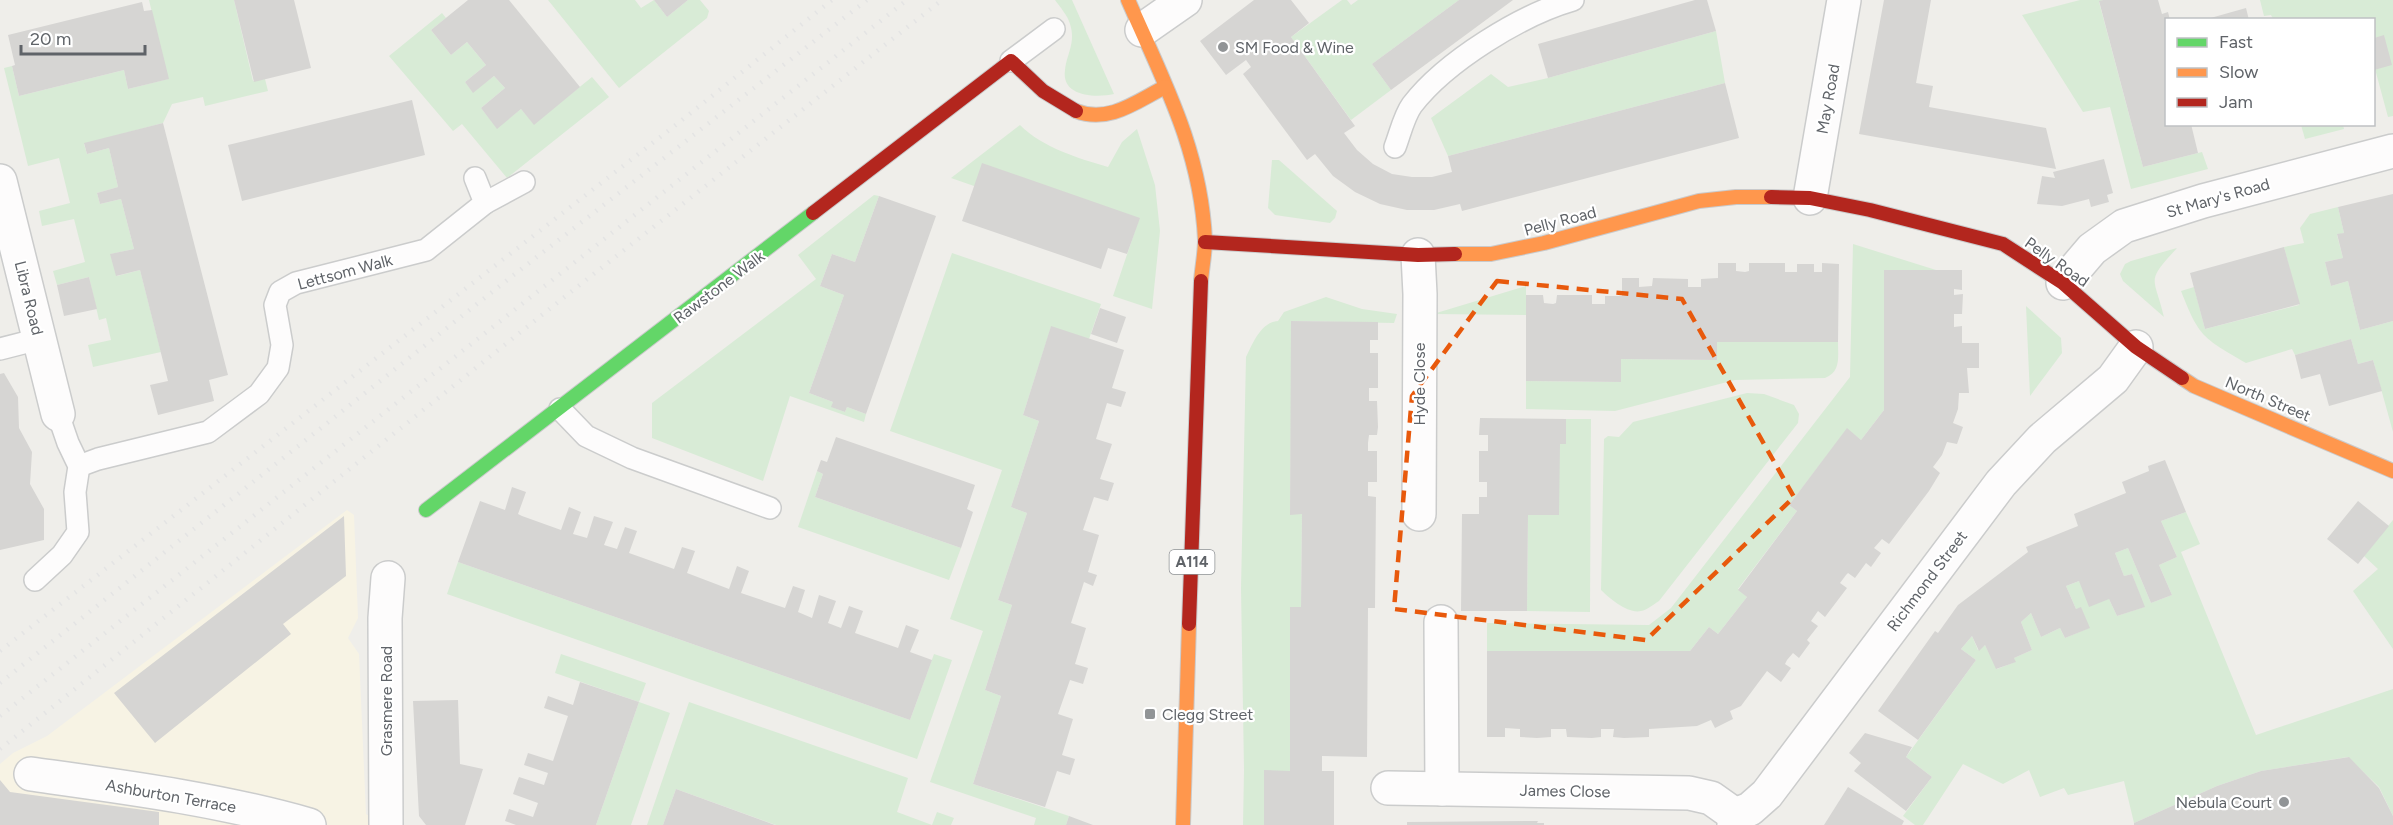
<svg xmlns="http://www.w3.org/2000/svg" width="2393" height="825" font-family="Figtree,sans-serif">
<rect width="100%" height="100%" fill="#efeeea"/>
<path fill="#f7f3e4" d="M347 510 354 515 358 618 348 638 359 654 366 814 384 825H0V764L13 753 47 736Z"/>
<g fill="#d8ebd6">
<path d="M149 0H234L253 81 265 79 268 91 205 106 203 97 172 104 163 123 84 144 87 154 109 148 118 187 97 193 100 204 121 199 134 249 111 254 117 276 140 270 161 352 93 367 88 345 111 340 106 318 99 320 89 277 57 285 53 271 85 262 74 219 42 226 39 211 70 203 59 158 28 166 4 68 12 66 19 96 124 70 128 89 168 79Z"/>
<path d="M548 0H635L641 8 654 0 667 17 688 0H700L709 11 707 18 619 88Z"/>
<path d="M1055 0H1072L1114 94C1096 98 1061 97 1065 70 1067 53 1076 43 1070 24 1068 16 1060 7 1055 0Z"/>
<path d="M1342 0H1347L1351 5 1358 0H1459L1372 64 1391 90 1351 120 1291 37Z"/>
<path d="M2080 0H2103L2099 2 2143 167 2202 152 2208 169 2131 189 2110 107 2083 112 2022 15Z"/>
<path d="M2260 0H2393V116L2388 117 2375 69 2387 51 2384 36 2374 38V20L2273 19 2271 15 2264 16Z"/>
<path d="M442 13 446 18 431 30 451 55 467 42 486 65 465 82 473 92 494 76 505 88 481 108 497 128 521 109 534 124 592 77 609 97 507 178 462 124 453 131 389 56Z"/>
<path d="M1716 31 1725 83 1448 156 1431 118 1491 74 1508 87 1548 78Z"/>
<path d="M1020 125C1043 148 1078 158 1108 167L1122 142 1137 129 1155 185 1160 231 1152 309 1113 296 1139 219 974 186 951 178Z"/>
<path d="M2301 125H2343L2344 129 2305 139Z"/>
<path d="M1272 160H1279L1337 211 1335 218 1330 223 1275 215 1268 208Z"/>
<path d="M874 195 879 196 855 262 832 254 820 286 844 295 809 393 833 402 832 407 845 412 847 407 866 414 864 422 790 396 763 481 652 438V403L816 279 798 255Z"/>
<path d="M2338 207 2344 233 2337 235 2343 258 2325 262 2331 286 2348 281 2360 330 2393 321V432L2373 360 2358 364 2351 339 2295 355 2292 349 2246 363C2203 338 2199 337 2181 291L2194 287 2205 329 2299 305 2284 247 2304 243 2300 228 2310 214Z"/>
<path d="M1853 244 1936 270H1884V410L1861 440 1847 429 1789 505 1797 511 1738 589 1747 597 1718 634 1709 627 1690 651H1487V623L1649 625 1671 608 1850 377Z"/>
<path d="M2177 248C2145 283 2154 275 2164 317L2123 281 2120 274 2125 264 2131 261Z"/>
<path d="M952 253 1101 304 1089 339 1051 327 1023 415 1039 421 1011 507 1027 513 998 600 1012 605 985 690 1001 696 973 784 1069 816 1066 825H1034L1036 818 930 782 983 631 950 619 1002 470 890 431Z"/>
<path d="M1526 286V315L1433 314Z"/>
<path d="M1326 297 1362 309 1397 314 1394 323 1292 321 1290 514H1302L1301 607 1290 654V771H1264V825H1243L1244 770 1241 588 1246 357C1253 343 1261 322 1278 321L1284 312Z"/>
<path d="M2026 306 2061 338 2062 353 2030 396Z"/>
<path d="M1717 342H1838C1838 357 1841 372 1825 378L1735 380 1615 411 1526 409V381L1621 382V359L1717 360Z"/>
<path d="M1747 393 1764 394 1794 405 1799 414 1798 423 1659 601C1654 604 1647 610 1641 611 1628 614 1610 599 1601 590L1604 439 1608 436 1619 437 1633 422Z"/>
<path d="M1566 419H1591L1590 612 1527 611 1528 515 1560 444 1566 443Z"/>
<path d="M817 471 823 474 815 497 961 548 949 580 798 527Z"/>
<path d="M2186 512 2200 544 2181 552 2256 735 2393 689V816L2379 787 2348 757 2261 771 2217 786 2134 823 2124 781 2068 795 2064 788 2040 797 2029 770 2003 784 1963 764 1923 825H1915L1903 816 1932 777 1906 757 1976 660 1961 649 1972 636 1978 650 1985 645 1997 669 2015 662 2014 658 2032 650 2021 622 2031 613 2041 637 2060 628 2065 638 2089 628 2081 608 2076 609 2066 586 2079 581 2109 599 2117 616 2144 607 2132 574 2124 576 2115 553 2128 548 2151 603 2172 595 2159 565 2177 557 2161 521Z"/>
<path d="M2393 520V649L2353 591 2378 569 2364 556Z"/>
<path d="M458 562 910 720 934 654 952 660 917 759 447 594Z"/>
<path d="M561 654 646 683 639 702 670 713 631 825H596L639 702 555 673Z"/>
<path d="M689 702 908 778 897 812 932 825 937 812 954 818 951 825H776L676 789 663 825H647Z"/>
</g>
<g fill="#d6d5d3">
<path d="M234 0H294L311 68 254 82Z"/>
<path d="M468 0H509L580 87 534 125 521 109 497 129 481 108 505 88 494 76 473 93 465 82 486 65 467 42 451 55 431 30Z"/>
<path d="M654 0H688L667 17Z"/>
<path d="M1254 0H1291L1309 23 1291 37 1355 126 1344 133 1357 150 1373 164 1392 174 1412 177H1432L1452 172 1448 156 1725 83 1739 138 1462 211 1460 204 1434 210H1407L1380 204 1355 192 1333 176 1315 154 1307 160 1243 74 1251 67 1246 60 1226 75 1200 41Z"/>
<path d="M1459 0H1513L1391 90 1372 64Z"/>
<path d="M1695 0H1707L1716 31 1548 78 1538 44Z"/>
<path d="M1884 0H1931L1916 83 1933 86 1929 107 2046 128 2056 169 1859 134Z"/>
<path d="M2103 0H2158L2162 14 2168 12 2170 20H2166V124H2191L2198 153 2143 167 2099 1Z"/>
<path d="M142 2 144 11 152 10 169 79 128 89 124 70 19 96 12 66 15 65 8 35Z"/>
<path d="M2246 8 2249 20H2207V19Z"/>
<path d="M2384 35 2392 65 2374 70V38Z"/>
<path d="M412 100 425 155 242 201 228 145Z"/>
<path d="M163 123 228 375 209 380 214 401 158 415 150 385 168 381 140 270 116 276 110 254 134 249 121 199 100 204 97 193 118 187 109 148 87 154 84 143Z"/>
<path d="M2104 159 2113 193 2107 195 2109 202 2091 207 2089 199 2062 206 2037 204 2042 176 2055 178 2053 172Z"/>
<path d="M982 163 1140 218 1127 254 1108 248 1101 269 962 221Z"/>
<path d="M2393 194V321L2360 330 2348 281 2331 286 2325 262 2343 258 2337 234 2344 233 2338 207Z"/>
<path d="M879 196 936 216 866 414 847 407 845 412 831 407 833 402 809 393 844 295 820 286 832 254 855 262Z"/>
<path d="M2284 247 2300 304 2205 329 2190 273Z"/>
<path d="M1718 263H1736V271L1745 272 1749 271V263H1785V272H1797V264H1814V272H1822V263L1839 264 1838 342H1717V360L1621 359V382L1526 381V295H1543L1544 303 1553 304 1556 303 1557 295H1592V304H1605V296H1622V278H1639V287L1652 286 1653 278 1688 279V287H1701V279L1718 278Z"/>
<path d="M1884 270H1962V290L1954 289V295L1963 294 1962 314H1954V327L1962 326V343H1979V368H1967L1969 393H1959L1958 409 1953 423 1963 427 1957 444 1947 442 1942 455 1933 467 1940 473 1929 491 1889 544 1882 539 1874 548 1881 553 1871 567 1866 563 1855 578 1848 573 1846 575 1840 583 1847 588 1825 617 1818 611 1811 621 1818 626 1807 640 1810 643 1799 658 1793 653 1787 660 1785 664 1791 668 1781 682 1767 671 1741 706 1730 711 1733 719 1715 728 1711 720 1697 726 1649 729V737L1624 738 1613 737 1614 729H1601V737L1592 738 1567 737 1566 729H1551V737L1537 738 1520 737V729L1505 728V737H1487V651H1690L1709 627 1718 634 1747 597 1738 590 1797 511 1789 505 1847 428 1861 440 1884 410Z"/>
<path d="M89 277 97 309 64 316 57 285Z"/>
<path d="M1100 308 1126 317 1117 343 1091 334Z"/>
<path d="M1291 321 1378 322V340H1370V353H1378V388H1369V401H1377L1378 427 1377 435H1369L1368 443V451H1377V482H1368V496L1376 497 1375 608H1368L1367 757 1322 756V771H1334V825H1264V770L1290 771V607H1301L1302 514 1290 515Z"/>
<path d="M1051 326 1124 350 1112 388 1126 392 1121 407 1107 403 1096 439 1112 444 1100 479 1114 483 1108 501 1094 497 1083 530 1099 535 1088 572 1097 575 1093 586 1084 582 1071 623 1086 628 1075 664 1088 668 1083 684 1070 680 1058 714 1073 719 1062 755 1075 759 1070 775 1057 771 1045 807 973 784 1001 696 985 690 1012 605 998 600 1027 513 1011 507 1039 421 1023 415Z"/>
<path d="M2351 339 2358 364 2373 360 2382 391 2329 406 2320 374 2301 379 2295 355Z"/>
<path d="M4 373 18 397 19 428 32 452 30 484 44 509V540L0 550V374Z"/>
<path d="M1480 418 1566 419V444H1560L1559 515H1528L1527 611H1461L1462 514H1479V497H1487V482H1479V451H1488V435H1479Z"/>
<path d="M836 437 975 485 967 509 973 512 961 548 815 497 823 474 817 471 821 460 827 462Z"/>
<path d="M2165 460 2186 512 2161 521 2177 557 2159 565 2172 595 2151 603 2128 548 2115 553 2124 576 2132 574 2145 607 2117 616 2109 599 2089 607 2079 581 2066 586 2076 609 2081 607 2090 628 2065 638 2060 628 2041 637 2031 613 2021 622 2032 650 2014 658 2016 662 1996 669 1985 645 1979 651 1972 636 1961 649 1976 660 1918 740 1878 711 1935 631 1938 633 1958 605 2028 552 2026 547 2078 526 2074 514 2126 493 2122 482 2149 471 2148 466Z"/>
<path d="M512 487 526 492 518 514 522 516 561 530 569 507 581 512 573 534 587 538 594 516 613 522 604 545 617 549 625 527 637 531 629 553 674 569 682 547 695 551 687 573 729 589 737 566 749 571 741 593 785 608 793 586 805 590 798 612 812 618 819 595 836 601 828 623 841 628 849 606 863 611 855 633 898 648 906 625 919 630 910 652 932 660 910 720 458 562 480 501 505 510Z"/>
<path d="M2358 501 2389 526 2358 564 2327 539Z"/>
<path d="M344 516 346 576 283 624 291 634 155 743 114 693Z"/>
<path d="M580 682 639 702 596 825H516L505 821 509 809 533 817 538 803 513 794 517 782 519 777 544 785 548 773 524 765 528 753 553 761 568 716 544 708 548 696 573 705Z"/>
<path d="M458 700 460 764 483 769 465 825H426L419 816 413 701Z"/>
<path d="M1865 733 1912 747 1906 757 1932 777 1906 811 1854 771 1861 763 1849 753Z"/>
<path d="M2349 757 2379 788 2393 816V825H2134V823L2217 786 2261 771Z"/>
<path d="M0 780 10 792 159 812V825H0Z"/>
<path d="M1848 787 1904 821 1902 825H1824Z"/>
<path d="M676 789 775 825H663Z"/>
<path d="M1069 816 1093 825H1066Z"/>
<path d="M1538 821 1537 823H1544V825H1407V822Z"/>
</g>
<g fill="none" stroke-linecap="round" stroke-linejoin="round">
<defs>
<g id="lane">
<path d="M1011 61 1054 29"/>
<path d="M1395 147C1400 134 1404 116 1412 105 1446 61 1521 15 1573 0"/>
<path d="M485 203 524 182"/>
<path d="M0 349 39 339"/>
<path d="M560 409 586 436 632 458 770 508"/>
<path d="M79 466 98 459 208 432 259 394 278 368 282 345 275 305 280 292 296 283 426 250 485 203 475 178"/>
<path d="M35 580 62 555 78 532 75 492 79 466 68 443 58 414"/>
</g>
<g id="street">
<path d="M1142 30 1185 0"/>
<path d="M0 181 58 414"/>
<path d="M1810 198 1844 0"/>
<path d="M1418 255 1420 294 1419 514"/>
<path d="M2063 283 2092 249 2124 226 2203 201 2393 151"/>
<path d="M1441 622 1442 789"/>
<path d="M31 774C124 787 218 799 309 825"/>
<path d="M1388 788 1689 793 1711 798 1735 815"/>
<path d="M386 825 385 618 388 578"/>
<path d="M1734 825 1735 815 1750 809 1767 794 2001 483 2042 439 2113 379 2136 347"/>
</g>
<path id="fast" d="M426 510 813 213"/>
<g id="slow">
<path d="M1128 0C1163 80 1201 150 1205 240 1205 253 1202 268 1201 281"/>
<path d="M1076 111C1109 124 1137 101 1165 87"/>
<path d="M1455 254H1491L1544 243 1699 201 1736 197H1771"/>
<path d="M2182 378 2194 386 2393 471"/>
<path d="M1183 825 1189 624"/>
</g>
<g id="jam">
<path d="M1771 197 1810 198 1870 210 2003 244 2063 283 2136 347 2182 378"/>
<path d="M813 213 1011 61 1043 91 1076 111"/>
<path d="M1205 242 1418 255 1455 254"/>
<path d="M1189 624 1201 281"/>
</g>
</defs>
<use href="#lane" stroke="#cbcccc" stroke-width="24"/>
<use href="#street" stroke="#cbcccc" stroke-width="36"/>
<use href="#fast" stroke="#cacacb" stroke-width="16"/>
<use href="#slow" stroke="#cacacb" stroke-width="16"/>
<use href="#jam" stroke="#cacacb" stroke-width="16"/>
<use href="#lane" stroke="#fdfcfc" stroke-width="21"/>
<use href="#street" stroke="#fdfcfc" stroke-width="33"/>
<use href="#fast" stroke="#63d668" stroke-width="14"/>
<use href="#slow" stroke="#ff974d" stroke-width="14"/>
<use href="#jam" stroke="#b3261e" stroke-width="14"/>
<g stroke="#e4e4e4" stroke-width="4.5" stroke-dasharray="1.5 8" stroke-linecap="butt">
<path d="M0 651 677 124 832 0"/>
<path d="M0 683 506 281 867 0"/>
<path d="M0 716 907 0"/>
<path d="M0 749 567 295 942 0"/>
</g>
</g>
<path fill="none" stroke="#e8590c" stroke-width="4.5" stroke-dasharray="12 8" stroke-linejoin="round" d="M1497 281 1682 299 1794 497 1646 640 1394 609 1412 396Z"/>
<g fill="#919496" stroke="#fff" stroke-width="2">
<circle cx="1223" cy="47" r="6"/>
<rect x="1144" y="708" width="12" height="12" rx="3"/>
<circle cx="2284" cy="802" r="6"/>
</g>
<g text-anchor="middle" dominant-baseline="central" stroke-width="4.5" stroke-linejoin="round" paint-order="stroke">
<rect fill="#fff" stroke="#8f9295" stroke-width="1.5" x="1169.5" y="550" width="45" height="24" rx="4.5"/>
<g font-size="15" font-weight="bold" fill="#5f6368">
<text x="1192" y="562">A114</text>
</g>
<g font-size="16" fill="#5f6368" stroke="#fff" text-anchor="start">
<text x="1235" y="47">SM Food &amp; Wine</text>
<text x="1162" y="714">Clegg Street</text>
<text x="2272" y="802" text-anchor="end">Nebula Court</text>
</g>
<g font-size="16" fill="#5f6368" stroke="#fff">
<text transform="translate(1828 99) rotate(-80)">May Road</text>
<text transform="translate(2218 198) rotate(-16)">St Mary's Road</text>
<text transform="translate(1560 221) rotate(-15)">Pelly Road</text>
<text transform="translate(2057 262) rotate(35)">Pelly Road</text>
<text transform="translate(345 272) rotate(-15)">Lettsom Walk</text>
<text transform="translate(719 287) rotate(-37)">Rawstone Walk</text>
<text transform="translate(29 298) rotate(76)">Libra Road</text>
<text transform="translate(1419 384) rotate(-90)">Hyde Close</text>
<text transform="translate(2268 399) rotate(23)">North Street</text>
<text transform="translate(1927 581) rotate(-53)">Richmond Street</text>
<text transform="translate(386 701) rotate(-90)">Grasmere Road</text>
<text transform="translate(1565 791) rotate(1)">James Close</text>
<text transform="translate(171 796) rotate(10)">Ashburton Terrace</text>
</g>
</g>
<rect x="2165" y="18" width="210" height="108" fill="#ffffff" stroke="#bfc1c3" stroke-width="1.5"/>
<rect x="2177" y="38" width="30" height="9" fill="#63d668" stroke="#bfc1c3" stroke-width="1.5"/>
<text x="2219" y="48" font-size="18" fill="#5f6368">Fast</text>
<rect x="2177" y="68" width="30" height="9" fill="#ff974d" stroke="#bfc1c3" stroke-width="1.5"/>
<text x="2219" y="78" font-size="18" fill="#5f6368">Slow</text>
<rect x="2177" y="98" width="30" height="9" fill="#b3261e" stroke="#bfc1c3" stroke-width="1.5"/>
<text x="2219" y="108" font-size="18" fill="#5f6368">Jam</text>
<path d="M21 45v9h124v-9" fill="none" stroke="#5f6368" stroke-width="3"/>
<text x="30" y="45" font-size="18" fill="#5f6368" stroke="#ffffff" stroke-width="4.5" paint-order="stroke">20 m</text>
</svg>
